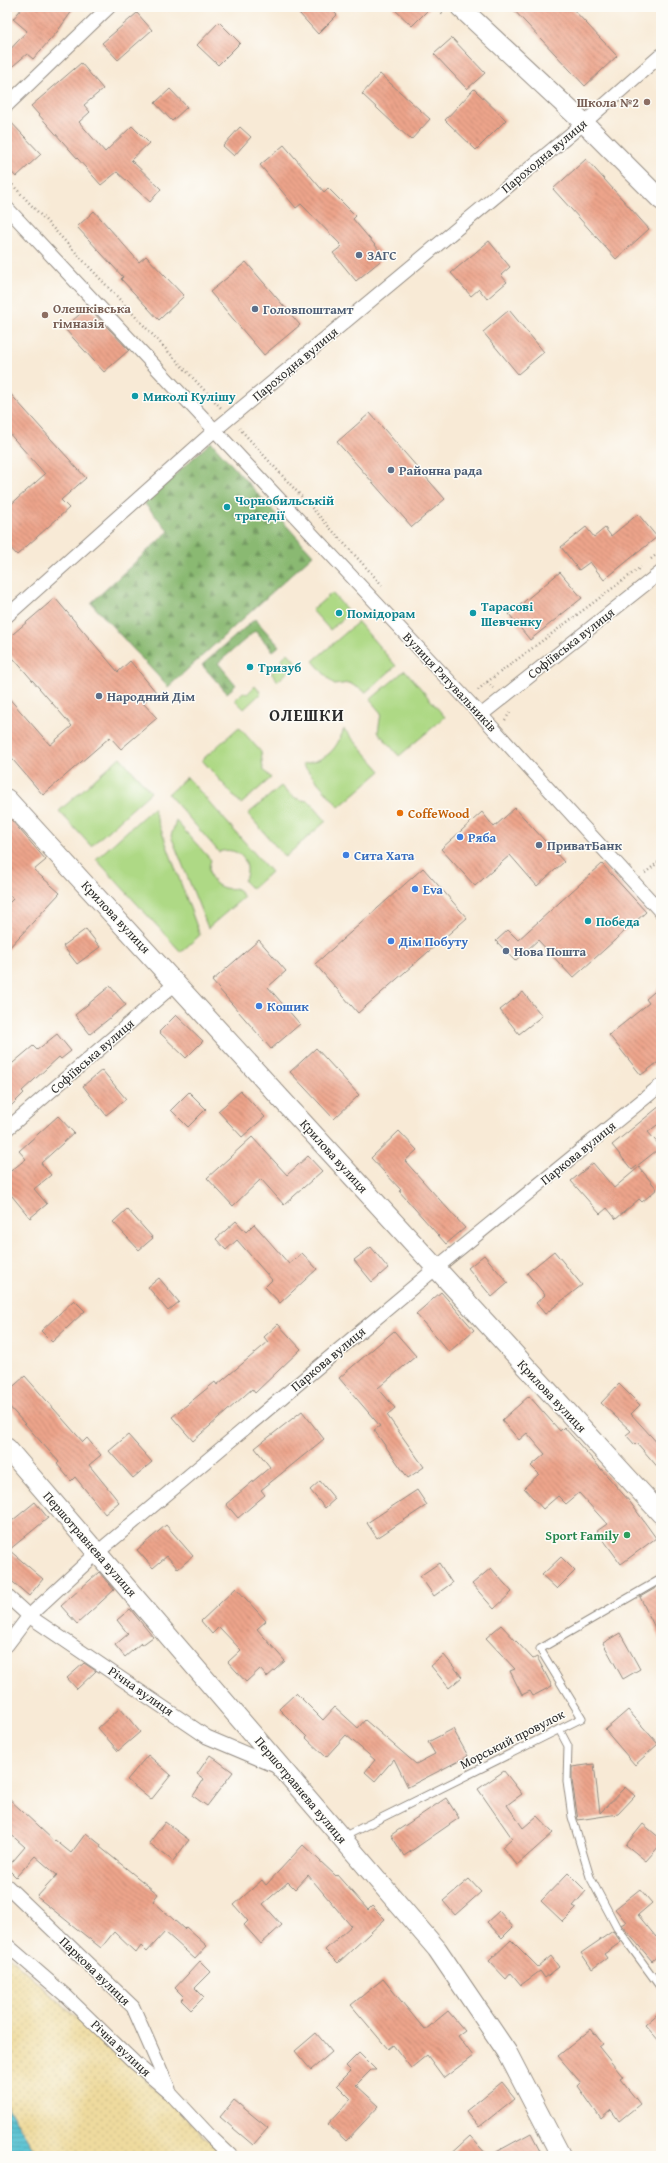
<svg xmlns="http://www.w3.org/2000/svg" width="668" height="2163" font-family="'Gentium Book Plus',serif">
<defs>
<pattern id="forest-firs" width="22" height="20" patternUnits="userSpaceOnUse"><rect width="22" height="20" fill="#8ab972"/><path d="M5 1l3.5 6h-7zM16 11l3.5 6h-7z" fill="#71975e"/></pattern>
<pattern id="sand-dots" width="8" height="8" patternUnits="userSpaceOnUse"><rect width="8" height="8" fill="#eeda9e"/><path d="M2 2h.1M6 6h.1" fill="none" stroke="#cb8" stroke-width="1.8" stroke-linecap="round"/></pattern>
<pattern id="water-rules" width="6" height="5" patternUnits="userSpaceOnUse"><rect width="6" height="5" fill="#58c3d3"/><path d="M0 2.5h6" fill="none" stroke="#499fab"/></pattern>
<pattern id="building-back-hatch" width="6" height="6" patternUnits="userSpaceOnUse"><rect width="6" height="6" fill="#eda48b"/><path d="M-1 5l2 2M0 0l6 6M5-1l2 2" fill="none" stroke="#c08672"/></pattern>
</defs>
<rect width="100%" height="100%" fill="#fdfcf7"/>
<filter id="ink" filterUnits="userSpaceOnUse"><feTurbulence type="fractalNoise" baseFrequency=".025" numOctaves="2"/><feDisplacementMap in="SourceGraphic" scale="8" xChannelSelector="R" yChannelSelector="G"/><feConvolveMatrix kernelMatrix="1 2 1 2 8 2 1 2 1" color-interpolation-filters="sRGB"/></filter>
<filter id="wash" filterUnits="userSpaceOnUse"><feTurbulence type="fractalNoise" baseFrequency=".012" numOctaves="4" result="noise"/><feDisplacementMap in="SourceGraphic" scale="16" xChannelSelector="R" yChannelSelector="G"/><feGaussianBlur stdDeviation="0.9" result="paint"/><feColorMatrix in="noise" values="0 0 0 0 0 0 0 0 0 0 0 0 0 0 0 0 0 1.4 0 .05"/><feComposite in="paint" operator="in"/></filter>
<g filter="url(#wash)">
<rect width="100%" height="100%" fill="#f8ead6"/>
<g fill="#aed985" stroke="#6c8258">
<path d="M332 593 350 613 330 630 312 610Z"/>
<path d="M358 622 396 666 366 692 349 683 334 685 313 661Z"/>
<path d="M288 653 297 663 278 681 271 673 284 662 281 659Z"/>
<path d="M405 670 445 717 399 756 378 732 381 713 370 700Z"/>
<path d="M255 686 261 693 244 709 235 700 243 692 247 694Z"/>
<path d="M239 727 261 752 263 769 271 778 241 804 202 760Z"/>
<path d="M344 729 381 771 339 807 302 764C327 760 335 752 344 729Z"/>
<path d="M120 757 151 792 91 846 59 811Z"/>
<path d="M187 777 271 872 252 889 244 881C254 863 238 845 219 852L168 794Z"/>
<path d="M281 786C290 796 296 800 309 801L326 821 285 857 248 814Z"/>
<path d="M153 808 200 935 181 952 96 859Z"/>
<path d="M176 821 211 860C204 877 218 892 236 888L244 897 208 928 171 836Z"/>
</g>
<g fill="url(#forest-firs)" stroke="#5a724e">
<path d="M211 442 313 555 168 687 91 603 169 531 144 503Z"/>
<path d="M255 619 279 646 273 651 255 631 218 663 236 685 227 693 202 665Z"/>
</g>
<path fill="url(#sand-dots)" stroke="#8c8264" d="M7 1955 128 2063 226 2156H38L7 2106Z"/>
<path fill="url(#water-rules)" stroke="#42777f" d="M7 2106 38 2156H7Z"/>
<g id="blocks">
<g fill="url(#building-back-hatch)">
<path d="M23 7H75L57 32 33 59 27 54 7 71V53L27 31 13 19Z"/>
<path d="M306 7H329L337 15 318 34 299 13Z"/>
<path d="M392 7H431L412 26Z"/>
<path d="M511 7H571L617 56 585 86Z"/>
<path d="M137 13 152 30 118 60 102 43Z"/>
<path d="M219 22 240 43 218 65 197 45Z"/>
<path d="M452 38 485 73 467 89 434 54Z"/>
<path d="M81 63 103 89 84 105 90 112 79 122 105 152 132 126 149 143 131 160 161 189 150 202 117 172 101 185 31 106Z"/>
<path d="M380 74 430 119 411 140 362 94Z"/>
<path d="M170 89 187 107 172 121 155 103Z"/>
<path d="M474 89 506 120 476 150 445 120Z"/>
<path d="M7 118 41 154 16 177 7 167Z"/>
<path d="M240 127 251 137 234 156 223 146Z"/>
<path d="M284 145 324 192 328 188 356 216 353 219 385 257 356 281 333 253 342 246 301 204 296 208 260 165Z"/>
<path d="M586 159 649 229 616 259 553 189Z"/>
<path d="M94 211 139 262 146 256 184 296 159 320 121 279 123 277 77 227Z"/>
<path d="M489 241 510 267 501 275 507 282 487 299 479 289 471 296 451 273Z"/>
<path d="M246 262 300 325 264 355 210 292Z"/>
<path d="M88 307 129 350 104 372 64 328Z"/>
<path d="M509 310 544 352 518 374 483 332Z"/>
<path d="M7 390 86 478 61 500 69 508 17 555 7 544V508L45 474 7 431Z"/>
<path d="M370 413 445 499 412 527 337 442Z"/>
<path d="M638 514 657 537 604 580 590 562 579 570 561 547 586 527 594 537 605 528 611 536Z"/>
<path d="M560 572 582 598 530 640 509 614Z"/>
<path d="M55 598 118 672 130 661 156 692 143 703 157 718 121 749 110 737 43 795 7 753V696L50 745 72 726 7 651V639Z"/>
<path d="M515 808 564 862 537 886 510 855 475 886 441 849 482 812 494 827Z"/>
<path d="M7 815 46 860 34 870 60 893 7 950V905L13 899 7 892Z"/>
<path d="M602 864 646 912 573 978 538 940 515 961 496 941 508 930 518 940Z"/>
<path d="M423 868 467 918 358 1013 315 964Z"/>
<path d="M86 929 100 947 77 964 63 946Z"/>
<path d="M259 940 286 971 268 987 300 1024 271 1049 212 981Z"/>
<path d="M110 986 126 1005 90 1034 75 1015Z"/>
<path d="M661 986V1060L641 1075 609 1035 649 1003 646 999Z"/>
<path d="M523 992 542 1016 519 1034 500 1010Z"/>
<path d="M176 1015 203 1041 186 1058 159 1032Z"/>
<path d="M57 1034 71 1051 61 1059 59 1057 22 1091 24 1093 7 1110V1068L33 1046 37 1050Z"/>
<path d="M316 1048 359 1095 334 1119 290 1072Z"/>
<path d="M102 1070 126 1099 106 1115 83 1086Z"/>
<path d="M241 1091 265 1117 242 1137 218 1111Z"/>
<path d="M189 1092 206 1109 188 1127 171 1110Z"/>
<path d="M661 1105V1122L648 1132 661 1147 632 1170 612 1145Z"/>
<path d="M58 1116 74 1133 41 1163 51 1175 34 1189 47 1204 30 1218 7 1190V1174L26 1159 19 1151Z"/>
<path d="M399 1131 417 1150 405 1161 465 1228 446 1244 399 1191 401 1190 371 1158Z"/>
<path d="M252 1137 287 1175 308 1156 322 1171 284 1205 261 1179 233 1206 207 1178Z"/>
<path d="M593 1163 614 1188 639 1167 657 1189 642 1202 639 1199 616 1219 607 1208 600 1214 571 1181Z"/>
<path d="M127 1209 153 1238 139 1250 113 1222Z"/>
<path d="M236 1221 246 1232 254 1224 289 1264 302 1253 317 1269 280 1303 265 1287 272 1280 237 1240 226 1250 216 1239Z"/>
<path d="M371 1247 388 1268 372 1282 354 1260Z"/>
<path d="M554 1251 582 1285 545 1314 536 1303 545 1295 527 1273Z"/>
<path d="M484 1255 508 1283 492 1297 468 1268Z"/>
<path d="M159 1278 179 1302 168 1311 148 1287Z"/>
<path d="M441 1292 474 1330 449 1352 416 1314Z"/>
<path d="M74 1300 85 1311 52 1342 41 1331Z"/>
<path d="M278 1324 301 1349 255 1393 252 1389 193 1441 172 1417 215 1382 217 1385 268 1342 264 1337Z"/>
<path d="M394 1331 416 1356 378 1388 395 1408 387 1415 424 1467 408 1478 374 1430 380 1426 339 1378Z"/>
<path d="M25 1376 83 1442 87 1438 101 1455 89 1465 119 1502 105 1514 75 1477 71 1481 57 1464 59 1462 7 1404V1392Z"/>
<path d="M619 1384 640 1405 631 1414 661 1447V1471L637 1443 635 1445 626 1435 631 1431 601 1403Z"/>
<path d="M529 1396 560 1431 564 1427 630 1502 656 1538 621 1564 597 1531 607 1524 579 1493 566 1504 558 1496 543 1509 524 1488 539 1474 531 1466 545 1454 527 1433 519 1440 502 1420Z"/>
<path d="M302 1411 324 1439 261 1490 265 1495 238 1518 226 1504 270 1467 255 1448Z"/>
<path d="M128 1435 152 1462 133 1478 109 1451Z"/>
<path d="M320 1481 335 1499 325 1508 310 1490Z"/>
<path d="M417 1490 427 1505 377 1538 367 1523Z"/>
<path d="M35 1502 48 1518 9 1550 43 1579 29 1596 7 1577V1525Z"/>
<path d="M166 1525 193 1556 178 1569 167 1556 153 1568 137 1550Z"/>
<path d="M561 1557 575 1571 557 1589 542 1575Z"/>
<path d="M439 1563 452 1583 434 1596 420 1576Z"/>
<path d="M491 1568 512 1592 494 1609 472 1584Z"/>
<path d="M99 1572 114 1590 77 1624 61 1606Z"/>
<path d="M661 1585V1640L640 1597Z"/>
<path d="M236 1588 266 1621 257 1629 285 1661 267 1677 260 1669 246 1682 228 1662 241 1650 219 1627 212 1634 201 1621Z"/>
<path d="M130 1609 153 1637 142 1645 141 1643 125 1657 115 1645 128 1634 117 1620Z"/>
<path d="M501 1625 533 1659 537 1657 552 1686 533 1696 530 1691 522 1695 510 1671 515 1669 486 1638Z"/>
<path d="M620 1633 640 1669 623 1679 603 1643Z"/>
<path d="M444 1655 462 1677 449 1688 431 1666Z"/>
<path d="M84 1663 96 1671 77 1689 67 1678Z"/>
<path d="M296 1693 323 1720 335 1707 358 1728 365 1720 416 1764 435 1754 428 1742 453 1729 468 1756 408 1787 394 1759 375 1781 365 1772 375 1760 346 1735 326 1757 306 1738 307 1737 279 1709Z"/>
<path d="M120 1708 140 1732 118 1751 98 1728Z"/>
<path d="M628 1710 658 1744 635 1765 605 1730Z"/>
<path d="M148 1755 171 1775 151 1800 127 1780Z"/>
<path d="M210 1755 233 1772 207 1806 193 1796 204 1779 197 1774Z"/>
<path d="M594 1764 600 1813 625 1787 635 1796 618 1814 578 1820 572 1781V1767Z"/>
<path d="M504 1771 522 1794 507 1805 523 1828 537 1816 553 1833 517 1865 502 1847 512 1838 478 1789Z"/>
<path d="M7 1797 54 1841 55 1840 71 1853 86 1833 101 1845 100 1847 158 1894 153 1901 184 1929 186 1927 207 1946 195 1959 165 1932 147 1952 141 1946 136 1953 114 1932 101 1948 37 1897 57 1875 35 1856 16 1877 7 1868 25 1847 7 1831Z"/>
<path d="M446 1798 459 1818 404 1856 391 1835Z"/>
<path d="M165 1822 189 1840 173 1861 149 1843Z"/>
<path d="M643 1824 661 1839V1844L646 1861 626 1845Z"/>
<path d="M303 1845 336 1876 337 1875 368 1910 372 1906 385 1919 338 1963 325 1950 351 1926 308 1875 295 1889 288 1882 263 1904 282 1925 261 1944 244 1925 248 1921 234 1905 262 1880 266 1885Z"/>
<path d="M568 1873 586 1891 573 1906 577 1908 563 1922 541 1901Z"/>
<path d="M469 1879 481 1892 455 1915 443 1901Z"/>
<path d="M640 1889 652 1903 638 1915 656 1937 661 1933V1953L652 1961 621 1925 626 1922 615 1909Z"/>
<path d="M499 1911 513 1927 502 1938 487 1922Z"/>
<path d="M613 1931 621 1942 604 1954 607 1958 592 1969 581 1953Z"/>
<path d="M511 1940 538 1967 551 1956 559 1967 545 1978 540 1971 521 1985 511 1973 506 1979 489 1961Z"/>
<path d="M200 1961 211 1972 195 1988 204 1997 191 2010 181 2000 184 1997 175 1988Z"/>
<path d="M383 1979 425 2030 448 2011 465 2031 458 2036 473 2056 444 2078 427 2055 411 2068 393 2045 388 2049 351 2005Z"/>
<path d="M661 2011V2043L645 2025Z"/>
<path d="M591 2029 603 2044 599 2047 623 2077 620 2079 640 2104 619 2121 611 2110 601 2119 578 2086 581 2083 558 2056Z"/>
<path d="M316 2033 332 2052 311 2070 295 2051Z"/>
<path d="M359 2053 376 2070H371L356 2085 379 2106 346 2141 328 2124 351 2099 337 2085 351 2071 346 2066Z"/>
<path d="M502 2082 515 2098 479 2127 466 2111Z"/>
<path d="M234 2100 268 2128 253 2145 220 2117Z"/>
<path d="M531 2133 543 2156H489Z"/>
<path d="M470 2136 488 2156H448Z"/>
</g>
</g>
</g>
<g filter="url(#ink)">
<use href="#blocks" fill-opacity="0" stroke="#928a80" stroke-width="1"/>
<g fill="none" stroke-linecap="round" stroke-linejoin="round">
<defs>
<g id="lane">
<path d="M559 1729 568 1746 567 1781 572 1817 590 1877 617 1928 661 1988"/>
<path d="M343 1837 582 1718 540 1649 661 1579"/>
</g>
<g id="street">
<path d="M7 105 109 7"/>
<path d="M7 208 481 715 661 912"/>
<path d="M7 616 215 430 584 123 661 55"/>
<path d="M481 715 661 572"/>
<path d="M7 1129 176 983"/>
<path d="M7 1596 29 1616 207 1737 278 1767"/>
<path d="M7 1645 29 1616 98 1552 436 1268 661 1085"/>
<path d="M7 1886 133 2007 169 2089"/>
<path d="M7 1945 66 1996 135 2063 170 2093 211 2137 231 2156"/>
</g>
<g id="secondary">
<path d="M460 7 584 123 661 200"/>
<path d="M7 799 661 1514"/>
<path d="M7 1448 437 1949 507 2052 561 2156"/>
</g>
</defs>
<use href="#lane" stroke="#928a80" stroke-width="9"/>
<use href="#street" stroke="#928a80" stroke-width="15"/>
<use href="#secondary" stroke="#928a80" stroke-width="21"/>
<g stroke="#928a80" stroke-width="2.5" stroke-dasharray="1 3" stroke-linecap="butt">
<path d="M436 7 443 14"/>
<path d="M7 179 221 408"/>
<path d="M239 428 382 585"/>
<path d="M651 559 661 551"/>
<path d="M487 682 641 567"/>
<path d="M478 690 487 682 493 688"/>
<path d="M505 720 511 711"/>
<path d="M645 873 661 860"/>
</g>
<use href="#lane" stroke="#fff" stroke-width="7"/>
<use href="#street" stroke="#fff" stroke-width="13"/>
<use href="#secondary" stroke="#fff" stroke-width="19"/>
</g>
</g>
<g fill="#8d6e63" stroke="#fdfcf7" stroke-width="1.5">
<circle cx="647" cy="102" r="4"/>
<circle cx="45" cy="315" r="4"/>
</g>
<g fill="#5c6f8a" stroke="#fdfcf7" stroke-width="1.5">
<circle cx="359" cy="255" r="4"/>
<circle cx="255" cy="309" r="4"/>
<circle cx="391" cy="470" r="4"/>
<circle cx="99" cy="696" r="4"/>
<circle cx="539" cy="845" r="4"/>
<circle cx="506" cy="951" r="4"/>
</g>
<g fill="#0f9aa8" stroke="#fdfcf7" stroke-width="1.5">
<circle cx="135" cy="396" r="4"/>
<circle cx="227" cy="507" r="4"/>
<circle cx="339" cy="613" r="4"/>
<circle cx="473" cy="613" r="4"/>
<circle cx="250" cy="667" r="4"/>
<circle cx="588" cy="921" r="4"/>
</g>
<circle fill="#e8710a" stroke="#fdfcf7" stroke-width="1.5" cx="400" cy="813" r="4"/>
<g fill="#3f7fe0" stroke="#fdfcf7" stroke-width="1.5">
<circle cx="460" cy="837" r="4"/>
<circle cx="346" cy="855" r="4"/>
<circle cx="415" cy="889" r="4"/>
<circle cx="391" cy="941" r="4"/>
<circle cx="259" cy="1006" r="4"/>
</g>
<circle fill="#2e9e5b" stroke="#fdfcf7" stroke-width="1.5" cx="627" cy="1535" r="4"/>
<g text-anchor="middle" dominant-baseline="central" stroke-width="3" stroke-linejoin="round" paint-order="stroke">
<g font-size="13" font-weight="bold" fill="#785e54" stroke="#fdfcf7" text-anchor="end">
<text x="639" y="102">Школа №2</text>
<text x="53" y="308" text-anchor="start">Олешківська<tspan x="53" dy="15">гімназія</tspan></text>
</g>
<g font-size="13" fill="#2b2b2b" stroke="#fdfcf7">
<text transform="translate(544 156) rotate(-40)">Пароходна вулиця</text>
<text transform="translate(295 364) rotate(-40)">Пароходна вулиця</text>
<text transform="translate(571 643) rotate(-38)">Софіївська вулиця</text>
<text transform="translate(450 682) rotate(47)">Вулиця Рятувальників</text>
<text transform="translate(116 917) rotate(47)">Крилова вулиця</text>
<text transform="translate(92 1056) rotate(-41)">Софіївська вулиця</text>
<text transform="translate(578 1153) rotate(-39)">Паркова вулиця</text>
<text transform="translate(334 1156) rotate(48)">Крилова вулиця</text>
<text transform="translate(328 1359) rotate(-40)">Паркова вулиця</text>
<text transform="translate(552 1396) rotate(47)">Крилова вулиця</text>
<text transform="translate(90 1544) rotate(49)">Першотравнева вулиця</text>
<text transform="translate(141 1691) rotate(35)">Річна вулиця</text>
<text transform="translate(512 1739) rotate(-27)">Морський провулок</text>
<text transform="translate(301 1790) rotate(50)">Першотравнева вулиця</text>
<text transform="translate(95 1971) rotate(44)">Паркова вулиця</text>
<text transform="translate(121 2048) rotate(43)">Річна вулиця</text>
</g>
<g font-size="13" font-weight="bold" fill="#4e5e75" stroke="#fdfcf7" text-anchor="start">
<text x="367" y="255">ЗАГС</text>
<text x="263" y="309">Головпоштамт</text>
<text x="399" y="470">Районна рада</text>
<text x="107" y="696">Народний Дім</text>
<text x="547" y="845">ПриватБанк</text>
<text x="514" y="951">Нова Пошта</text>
</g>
<g font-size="13" font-weight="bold" fill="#0d838f" stroke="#fdfcf7" text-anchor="start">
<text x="143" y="396">Миколі Кулішу</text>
<text x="235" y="500">Чорнобильській<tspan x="235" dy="15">трагедії</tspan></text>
<text x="481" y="606">Тарасові<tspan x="481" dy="15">Шевченку</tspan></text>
<text x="347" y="613">Помідорам</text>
<text x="258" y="667">Тризуб</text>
<text x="596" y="921">Победа</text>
</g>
<g font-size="13" font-weight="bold" fill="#c56008" stroke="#fdfcf7" text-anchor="start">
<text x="408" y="813">CoffeWood</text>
</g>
<g font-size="13" font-weight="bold" fill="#366cbe" stroke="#fdfcf7" text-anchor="start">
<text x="468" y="837">Ряба</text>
<text x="354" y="855">Сита Хата</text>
<text x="423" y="889">Eva</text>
<text x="399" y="941">Дім Побуту</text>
<text x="267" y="1006">Кошик</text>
</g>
<g font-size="13" font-weight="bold" fill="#27864d" stroke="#fdfcf7" text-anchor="end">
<text x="619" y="1535">Sport Family</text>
</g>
<g font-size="17" font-weight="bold" letter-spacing="1" fill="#2b2b2b" stroke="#fdfcf7">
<text x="307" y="714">ОЛЕШКИ</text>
</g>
</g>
<rect width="668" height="2163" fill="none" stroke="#fdfcf7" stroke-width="24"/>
</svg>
